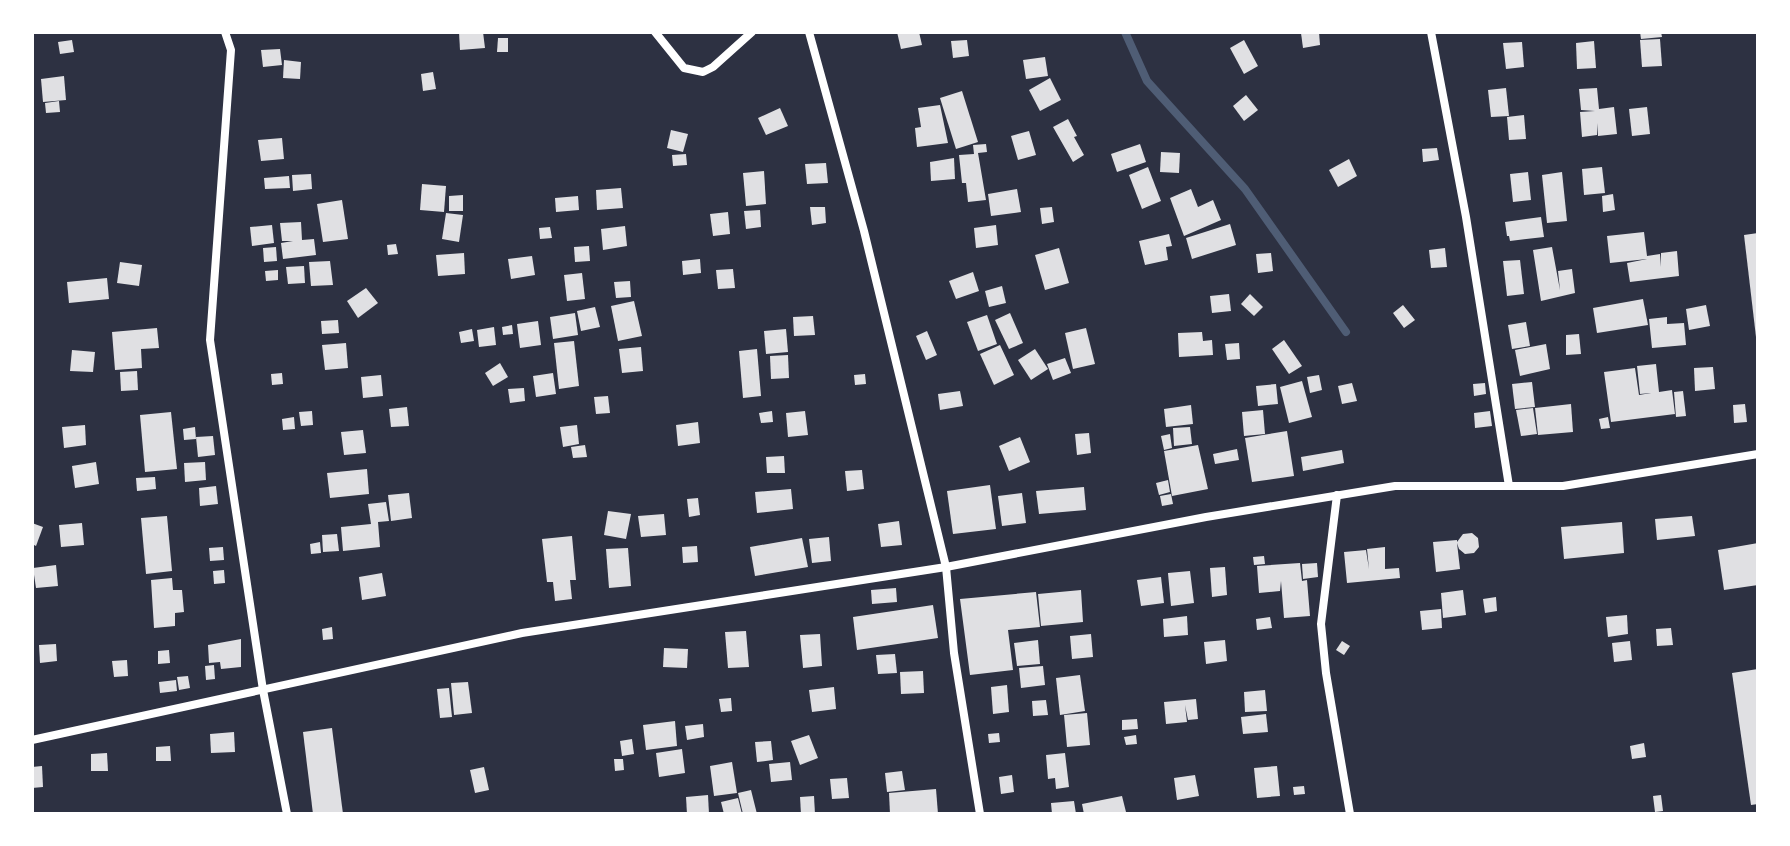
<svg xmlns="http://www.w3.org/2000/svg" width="1790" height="846" font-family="'Public Sans',sans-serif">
<rect width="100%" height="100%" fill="#2d3142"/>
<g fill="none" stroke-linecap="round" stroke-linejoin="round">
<path stroke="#4f5d75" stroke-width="8" d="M1125 32 1147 81 1245 189 1346 332"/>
</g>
<g fill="#e0e0e3">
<path d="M459 32H483L485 48 460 50Z"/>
<path d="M897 32H919L922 45 901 49Z"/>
<path d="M1319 32 1320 45 1303 48 1301 33Z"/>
<path d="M1640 32H1661L1662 37 1641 39Z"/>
<path d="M498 38H508V52H497Z"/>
<path d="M1660 39 1662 66 1642 67 1640 40Z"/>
<path d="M72 40 74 52 60 54 58 42Z"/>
<path d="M967 40 969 56 953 58 951 41Z"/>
<path d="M1244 40 1258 66 1244 74 1230 48Z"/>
<path d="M1594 41 1596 68 1577 69 1576 43Z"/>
<path d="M1522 42 1524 67 1506 69 1503 43Z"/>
<path d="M280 49 282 65 263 67 261 50Z"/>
<path d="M1045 57 1048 76 1026 79 1023 60Z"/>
<path d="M284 60 301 62 300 79 283 78Z"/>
<path d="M433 72 436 89 423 91 421 74Z"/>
<path d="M64 76 66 100 43 102 41 79Z"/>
<path d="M1050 78 1061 100 1040 111 1029 90Z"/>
<path d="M1506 88 1509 116 1491 117 1488 90Z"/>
<path d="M1597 88 1599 109 1614 107 1617 134 1598 136 1597 123V135L1582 137 1580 112 1595 111 1581 110 1579 89Z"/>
<path d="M962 91 978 142 956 149 940 98Z"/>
<path d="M1246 95 1258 110 1244 121 1233 106Z"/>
<path d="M59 101 60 112 46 113 45 103Z"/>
<path d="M940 105 948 143 917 147 915 128 921 127 918 108Z"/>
<path d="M1647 107 1650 134 1632 136 1629 109Z"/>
<path d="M780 108 788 126 766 135 758 118Z"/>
<path d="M1524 115 1526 139 1509 140 1507 117Z"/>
<path d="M1068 119 1077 136 1074 137 1084 155 1073 162 1053 127Z"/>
<path d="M671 130 688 134 683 152 667 148Z"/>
<path d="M1029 131 1036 155 1018 160 1011 136Z"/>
<path d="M282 138 284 159 261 161 258 140Z"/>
<path d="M986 144 987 152 978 153 986 200 968 202 966 183H962L959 155 974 154 973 145Z"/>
<path d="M1140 144 1146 162 1117 172 1111 154Z"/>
<path d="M1437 148 1439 160 1423 162 1422 149Z"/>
<path d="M1161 152 1180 153 1179 173 1160 172Z"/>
<path d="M686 154 687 165 673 166 672 155Z"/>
<path d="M954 158 955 179 931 181 930 162Z"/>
<path d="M1349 159 1357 176 1338 187 1329 170Z"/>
<path d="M826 163 828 183 807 184 805 164Z"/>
<path d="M1148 167 1161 201 1142 209 1129 175Z"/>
<path d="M1602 167 1605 193 1584 195 1582 169Z"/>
<path d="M764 171 766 204 746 206 743 173Z"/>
<path d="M1528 172 1531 200 1513 202 1510 174Z"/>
<path d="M1562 172 1567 221 1547 223 1542 175Z"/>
<path d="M311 174 312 189 293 191 292 175Z"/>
<path d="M289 176 290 188 265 189 264 178Z"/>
<path d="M422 184 446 186 444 212 420 210Z"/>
<path d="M621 188 623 208 597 210 596 190Z"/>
<path d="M1017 189 1021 212 991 216 988 194Z"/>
<path d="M1191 189 1198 207 1213 200 1221 220 1184 236 1170 198Z"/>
<path d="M1613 194 1615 210 1603 212 1602 196Z"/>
<path d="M463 195V211H449V196Z"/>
<path d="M578 196 579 210 556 212 555 198Z"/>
<path d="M342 200 348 239 323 242 317 204Z"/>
<path d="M810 207H825L826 223 812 225Z"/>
<path d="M1052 207 1054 222 1042 224 1040 208Z"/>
<path d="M760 210 761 227 746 229 744 211Z"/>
<path d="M728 212 730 234 713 236 710 214Z"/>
<path d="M446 213 463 215 459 242 442 239Z"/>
<path d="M1541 217 1544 237 1510 241 1509 236H1507L1505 222Z"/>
<path d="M301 222 302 240 314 239 316 255 283 259 281 243 293 241H282L280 223Z"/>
<path d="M1230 224 1236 245 1192 259 1186 238Z"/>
<path d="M272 225 274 243 252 246 250 227Z"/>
<path d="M996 225 998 245 976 248 974 228Z"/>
<path d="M625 226 627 246 603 250 601 229Z"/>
<path d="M550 227 552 238 540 239 539 228Z"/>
<path d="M1644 232 1647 256 1660 254 1661 267V253L1677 251 1679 276 1630 282 1627 263 1647 259 1610 263 1607 236Z"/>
<path d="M1758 233V337H1756L1744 235Z"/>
<path d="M1169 234 1172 246 1166 247 1168 260 1145 265 1139 241Z"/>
<path d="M396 244 398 254 388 255 387 245Z"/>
<path d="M589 246 590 261 575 262 574 247Z"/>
<path d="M276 247 277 261 264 262 263 248Z"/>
<path d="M1552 247 1560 290 1558 271 1572 269 1575 293 1541 301 1533 250Z"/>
<path d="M1059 248 1069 283 1045 290 1035 255Z"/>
<path d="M1445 248 1447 267 1431 268 1429 250Z"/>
<path d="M464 253 465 274 438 276 436 255Z"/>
<path d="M1271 253 1273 271 1258 273 1256 254Z"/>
<path d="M532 256 535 275 511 279 508 259Z"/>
<path d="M700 259 701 273 683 275 682 261Z"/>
<path d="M1520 260 1524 294 1507 296 1503 261Z"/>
<path d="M330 261 333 285 311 286 309 262Z"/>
<path d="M120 262 142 265 139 286 117 283Z"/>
<path d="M304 266 305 283 288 284 286 267Z"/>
<path d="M733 269 735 288 718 289 716 270Z"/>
<path d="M278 270V280L266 281 265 271Z"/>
<path d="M973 272 979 291 956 299 949 281Z"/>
<path d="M582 273 585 299 567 301 564 275Z"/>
<path d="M107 278 109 299 69 303 67 282Z"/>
<path d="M630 281 631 297 616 298 614 282Z"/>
<path d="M1002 286 1006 303 989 307 985 291Z"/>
<path d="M366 288 378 303 358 318 347 301Z"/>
<path d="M1229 294 1231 311 1212 313 1210 296Z"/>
<path d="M1250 294 1263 307 1254 316 1241 304Z"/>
<path d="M1643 299 1648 325 1597 333 1593 308Z"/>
<path d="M634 301 642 336 618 341 611 306Z"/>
<path d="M1403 305 1415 320 1404 328 1393 313Z"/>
<path d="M1706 305 1710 326 1689 330 1686 309Z"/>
<path d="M595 307 600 327 581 331 577 311Z"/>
<path d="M575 313 578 335 553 339 550 317Z"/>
<path d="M1010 313 1023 343 1009 349 995 320Z"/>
<path d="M987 315 997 344 978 351 967 322Z"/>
<path d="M813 316 815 335 794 336 793 317Z"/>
<path d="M1667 317V324L1684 323 1686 345 1652 348 1649 319Z"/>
<path d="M338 320 339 333 322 334 321 321Z"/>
<path d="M538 321 541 345 520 348 517 324Z"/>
<path d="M1526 322 1530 346 1512 349 1508 325Z"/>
<path d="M512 325 513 334 503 335 502 327Z"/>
<path d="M494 327 496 345 479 347 477 330Z"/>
<path d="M157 328 159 348 141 349 142 368 115 370 112 332Z"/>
<path d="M1086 328 1095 364 1073 369 1065 333Z"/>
<path d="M472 329 474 341 461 343 459 332Z"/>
<path d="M786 329 788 352 766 354 764 331Z"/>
<path d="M927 331 937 355 926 360 916 336Z"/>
<path d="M1202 332 1203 341 1212 340 1213 355 1179 357 1178 333Z"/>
<path d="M1579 334 1581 354 1566 355V335Z"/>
<path d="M1284 340 1302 366 1289 374 1272 349Z"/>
<path d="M574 341 579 386 559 389 554 343Z"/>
<path d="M346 343 348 368 325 370 322 345Z"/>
<path d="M1239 343 1240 359 1227 360 1225 344Z"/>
<path d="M1546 344 1550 369 1520 376 1515 350Z"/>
<path d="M1000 345 1014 375 994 385 980 354Z"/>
<path d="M641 347 643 371 622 373 619 349Z"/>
<path d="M757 349 761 396 743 398 739 351Z"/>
<path d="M1035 349 1048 369 1031 380 1018 360Z"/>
<path d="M72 350 95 352 93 372 70 371Z"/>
<path d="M788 355 789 378 771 379 770 356Z"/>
<path d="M1065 358 1071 373 1053 380 1047 364Z"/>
<path d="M500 363 508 377 493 386 485 373Z"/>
<path d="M1656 364 1659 392 1672 390 1675 414 1611 422 1604 372 1635 368 1639 395 1651 393 1640 394 1637 366Z"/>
<path d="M1713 367 1715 389 1695 391 1694 368Z"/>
<path d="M137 371 138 390 121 391 120 372Z"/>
<path d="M282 373 283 384 272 385 271 374Z"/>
<path d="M553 373 556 394 536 397 533 376Z"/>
<path d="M865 374 866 384 855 385 854 375Z"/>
<path d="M381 375 383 396 363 398 361 377Z"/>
<path d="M1319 375 1322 390 1310 393 1307 377Z"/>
<path d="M1302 381 1312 417 1289 423 1280 387Z"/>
<path d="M1532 382 1535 407 1515 409 1512 384Z"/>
<path d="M1352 383 1357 401 1342 404 1338 386Z"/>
<path d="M1485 383 1486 394 1474 396 1473 384Z"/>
<path d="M1276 384 1278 404 1258 406 1256 386Z"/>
<path d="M524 388 525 401 510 403 508 389Z"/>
<path d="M960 391 963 406 940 410 938 394Z"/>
<path d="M1683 391 1686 416 1676 417 1674 392Z"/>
<path d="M608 396 610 413 596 414 594 397Z"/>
<path d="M1571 404 1573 432 1538 435 1535 408Z"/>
<path d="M1745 404 1747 422 1734 423 1733 405Z"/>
<path d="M1191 405 1193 424 1166 427 1164 409Z"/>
<path d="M407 407 409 426 391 427 389 409Z"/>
<path d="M1533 408 1537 434 1521 436 1516 410Z"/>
<path d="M1263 410 1265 434 1244 436 1242 412Z"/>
<path d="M312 411 313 425 301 426 299 412Z"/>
<path d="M772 411 773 422 761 423 759 413Z"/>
<path d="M805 411 808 435 788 437 786 413Z"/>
<path d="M1490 411 1492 426 1475 428 1474 413Z"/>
<path d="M171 412 177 469 145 472 140 415Z"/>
<path d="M294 417 295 429 283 430 282 419Z"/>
<path d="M1608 417 1610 428 1601 429 1599 419Z"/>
<path d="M698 422 700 443 678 446 676 425Z"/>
<path d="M85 425 86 445 64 448 62 427Z"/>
<path d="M577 425 579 444 563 447 560 427Z"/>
<path d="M195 427 196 439 184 440 183 429Z"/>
<path d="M1190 427 1192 444 1174 446 1173 428Z"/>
<path d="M363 430 366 453 344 455 341 432Z"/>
<path d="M1287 431 1294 476 1252 482 1245 438Z"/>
<path d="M1089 433 1091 453 1077 455 1075 434Z"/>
<path d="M1170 434 1172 448 1164 450 1161 436Z"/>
<path d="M213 436 215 455 198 457 196 437Z"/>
<path d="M1020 437 1030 462 1009 471 999 446Z"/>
<path d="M585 445 587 457 573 458 571 447Z"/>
<path d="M1198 445 1208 489 1172 496 1164 451Z"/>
<path d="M1237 449 1239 460 1215 464 1213 454Z"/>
<path d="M1342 450 1344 463 1303 471 1301 457Z"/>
<path d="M784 456 785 473H767L766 457Z"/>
<path d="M96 462 99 484 75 488 72 466Z"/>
<path d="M205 462 206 480 185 482 184 463Z"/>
<path d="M367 469 369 494 330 498 327 473Z"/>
<path d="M862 470 864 489 847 491 845 471Z"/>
<path d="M155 477 156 489 137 491 136 478Z"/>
<path d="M1168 480 1170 492 1159 495 1156 483Z"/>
<path d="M990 485 996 529 953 534 947 491Z"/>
<path d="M216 486 218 504 200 506 199 488Z"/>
<path d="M1084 487 1086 510 1039 514 1036 491Z"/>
<path d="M791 489 793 509 757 513 755 492Z"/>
<path d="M409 493 412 518 391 521 388 495Z"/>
<path d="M1022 493 1026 523 1002 526 998 496Z"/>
<path d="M1171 494 1173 504 1162 506 1160 496Z"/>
<path d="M698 498 700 515 689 517 687 499Z"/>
<path d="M386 502 389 521 378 522 380 547 343 551 341 527 371 524 368 504Z"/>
<path d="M608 511 631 514 626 539 604 535Z"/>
<path d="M664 514 666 535 641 537 638 516Z"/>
<path d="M167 516 172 571 146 574 141 518Z"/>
<path d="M1692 516 1695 536 1657 540 1655 519Z"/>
<path d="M899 521 902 545 881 547 878 524Z"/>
<path d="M1622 522 1624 553 1564 559 1561 527Z"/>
<path d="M32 523 43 527 36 546 32 544Z"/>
<path d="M82 523 84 545 61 547 59 525Z"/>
<path d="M1472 533 1478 538 1479 547 1474 553 1465 554 1459 549 1457 543 1460 569 1436 572 1433 542 1457 540V542L1463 534Z"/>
<path d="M337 534 339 551 323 552 322 535Z"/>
<path d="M572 536 576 580H570L572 599 555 601 553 582H547L542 539Z"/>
<path d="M829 537 831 561 812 563 809 539Z"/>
<path d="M802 538 808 567 755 576 750 547Z"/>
<path d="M320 542 321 553 311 554 310 544Z"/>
<path d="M1758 543V585L1724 590 1718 550Z"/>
<path d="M697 546 698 562 683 563 682 547Z"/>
<path d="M223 547 224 560 210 561 209 548Z"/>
<path d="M1385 547V569L1399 568 1400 578 1347 583 1344 552 1366 550 1369 569 1367 549Z"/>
<path d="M628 548 631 586 609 588 606 549Z"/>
<path d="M1264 556 1265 564 1254 565 1253 557Z"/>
<path d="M1300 563 1302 581 1307 580 1310 616 1284 618 1281 581 1280 591 1259 593 1257 566Z"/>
<path d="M1317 563 1318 577 1303 579 1302 564Z"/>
<path d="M56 565 58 586 36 588 33 568Z"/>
<path d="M1225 567 1227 595 1212 597 1210 568Z"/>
<path d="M224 570 225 583 214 584 213 571Z"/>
<path d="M1190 571 1194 603 1171 606 1168 573Z"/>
<path d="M382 573 386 596 362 600 359 577Z"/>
<path d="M1161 577 1164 603 1141 606 1137 580Z"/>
<path d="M172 578 173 590H182L184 612 175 613V626L154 628 151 580Z"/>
<path d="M896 588 897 602 872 604 871 590Z"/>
<path d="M1081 590 1083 622 1041 626 1038 594Z"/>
<path d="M1463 590 1466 615 1443 618 1441 593Z"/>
<path d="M1036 592 1040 627 1008 630 1013 670 970 675 960 599Z"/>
<path d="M1496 597 1497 611 1485 613 1483 599Z"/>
<path d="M933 605 938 638 857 650 853 617Z"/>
<path d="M1441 609 1442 628 1422 630 1420 611Z"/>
<path d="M1627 615 1628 634 1608 637 1606 617Z"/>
<path d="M1187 616 1188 635 1164 637 1163 619Z"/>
<path d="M1270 617 1272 628 1257 630 1256 619Z"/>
<path d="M332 627 333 639 323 640 322 629Z"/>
<path d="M1671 628 1673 645 1657 646 1656 629Z"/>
<path d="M746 631 749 667 728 668 725 632Z"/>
<path d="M820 634 822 666 803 668 800 635Z"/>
<path d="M1091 634 1093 657 1072 659 1070 636Z"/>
<path d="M241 639V667L221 669 220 662 209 663 208 645Z"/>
<path d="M1038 640 1040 664 1017 666 1014 643Z"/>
<path d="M1225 640 1227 661 1206 664 1204 642Z"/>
<path d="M1342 641 1350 646 1344 655 1336 650Z"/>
<path d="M1630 641 1632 660 1614 662 1612 643Z"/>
<path d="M56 644 57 661 40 663 39 645Z"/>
<path d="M664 648 688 649 687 668 663 667Z"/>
<path d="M169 650 170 663 158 664V651Z"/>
<path d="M895 654 897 673 878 674 876 655Z"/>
<path d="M127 660 128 676 114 677 112 661Z"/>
<path d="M214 665 215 679 206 680 205 666Z"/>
<path d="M1043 666 1045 685 1021 688 1019 668Z"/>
<path d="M1758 669V804L1751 805 1732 673Z"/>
<path d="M923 671 924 693 901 694 900 672Z"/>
<path d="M1080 675 1085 711 1060 715 1056 678Z"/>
<path d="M188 676 190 688 179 690 177 677Z"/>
<path d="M176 680 177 691 160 693 159 682Z"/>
<path d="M468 682 472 713 454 715 451 683Z"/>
<path d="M1007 685 1009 712 993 714 991 687Z"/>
<path d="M834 687 836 709 812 712 809 690Z"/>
<path d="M449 688 452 717 440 718 437 689Z"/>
<path d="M1265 690 1267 711 1245 712 1244 692Z"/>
<path d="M731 698 732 711 721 712 719 699Z"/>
<path d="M1196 699 1198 719 1188 720 1185 705 1187 722 1166 724 1164 702Z"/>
<path d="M1046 700 1048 715 1033 716 1032 701Z"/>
<path d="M1087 713 1090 745 1067 747 1064 715Z"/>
<path d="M1266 714 1268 732 1243 734 1241 717Z"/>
<path d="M1137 719 1138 729 1122 730V720Z"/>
<path d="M675 721 677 746 646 750 643 725Z"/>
<path d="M703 724 704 737 687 740 685 726Z"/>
<path d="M332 728 343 814H313L303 732Z"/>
<path d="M234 732 235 752 211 753 210 734Z"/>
<path d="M999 733 1000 742 989 743 988 734Z"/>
<path d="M809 735 818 758 800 765 791 741Z"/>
<path d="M1136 735 1137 744 1126 745 1124 737Z"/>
<path d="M632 739 634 754 622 756 620 741Z"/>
<path d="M771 741 773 760 757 762 755 742Z"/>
<path d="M1644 743 1646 757 1632 759 1630 746Z"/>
<path d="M170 746 171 761H156V747Z"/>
<path d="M682 749 685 773 659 777 656 753Z"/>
<path d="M107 753 108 771H91V754Z"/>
<path d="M1065 753 1069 787 1056 789 1055 778 1048 779 1046 755Z"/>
<path d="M614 759H623L624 770 615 771Z"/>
<path d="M732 762 737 793 714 796 710 766Z"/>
<path d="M790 762 792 780 771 782 769 764Z"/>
<path d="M42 766 43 787 32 788V767Z"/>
<path d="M1277 766 1280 796 1257 798 1254 768Z"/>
<path d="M484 767 489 790 475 793 470 770Z"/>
<path d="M902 771 905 790 887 792 885 773Z"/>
<path d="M1012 775 1014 792 1001 794 999 777Z"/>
<path d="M1195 775 1199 796 1177 800 1174 778Z"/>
<path d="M847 778 849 798 832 799 830 779Z"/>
<path d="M1304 786 1305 794 1294 795 1293 787Z"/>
<path d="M936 789 938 814H890L889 793Z"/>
<path d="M751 790 757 814H743L738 793Z"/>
<path d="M708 795 709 814H687L686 797Z"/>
<path d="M1661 795 1663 811 1655 812 1653 796Z"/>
<path d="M814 796 815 814H801L800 797Z"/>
<path d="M1122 796 1126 812 1084 814 1082 804Z"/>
<path d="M738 798 742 814H724L721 802Z"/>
<path d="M1074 801 1076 814H1052L1051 803Z"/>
</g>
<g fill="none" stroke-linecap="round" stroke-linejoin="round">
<g stroke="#fff" stroke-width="8">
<path d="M225 32 231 50 210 340 263 690 287 814"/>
<path d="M655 32 684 68 703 72 713 67 752 32"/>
<path d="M809 32 864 231 946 567 954 653 980 814"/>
<path d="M1431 32 1466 217 1509 486"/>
<path d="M1337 495 1321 624 1326 673 1350 814"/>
<path d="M32 740 522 633 946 567 1206 517 1395 486H1563L1758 454"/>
</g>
</g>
<rect width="1790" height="846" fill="none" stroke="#ffffff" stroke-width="68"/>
</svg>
